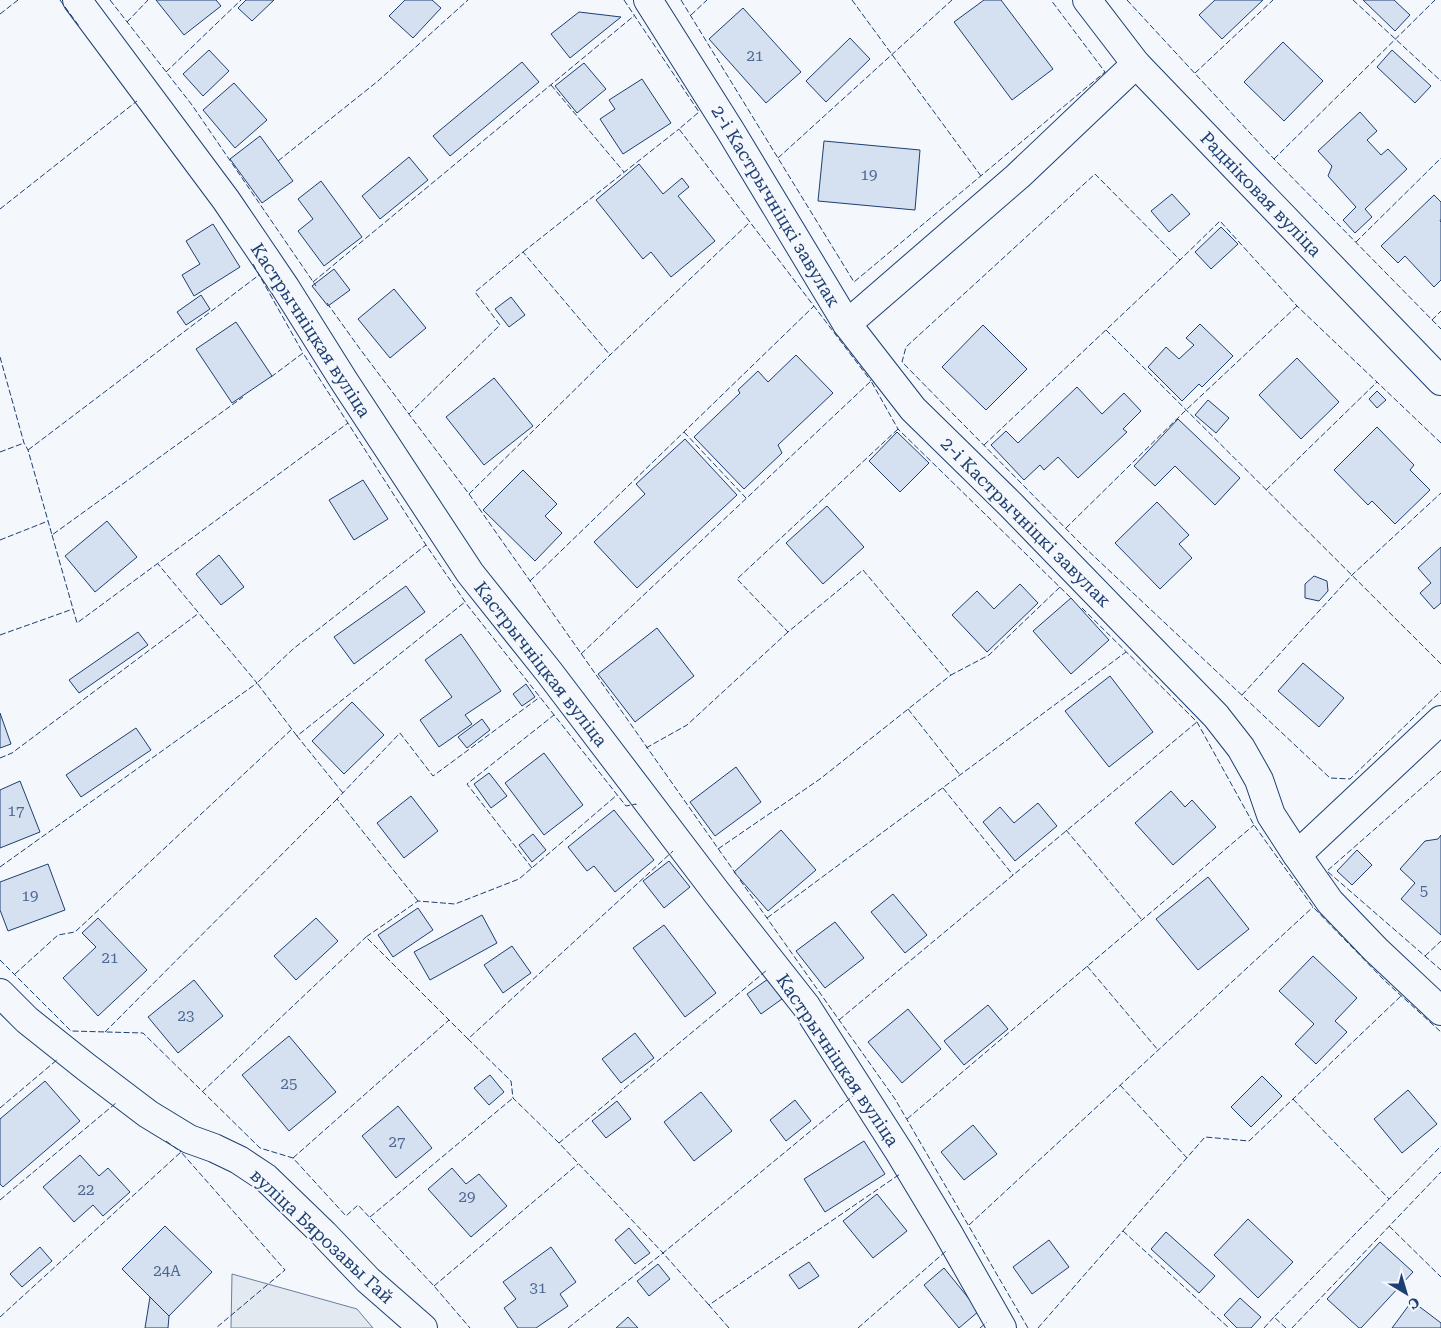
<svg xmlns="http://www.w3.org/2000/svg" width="1441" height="1328" font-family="'Roboto Serif',serif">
<rect width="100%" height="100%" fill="#f4f7fb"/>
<path fill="#e3e9f0" stroke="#687fa3" d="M232 1274 357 1309 373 1328H231Z"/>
<g fill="#d5e0f0" stroke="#1d3f73">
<path d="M156 0H216L221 6 184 35Z"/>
<path d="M246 0H274L252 21 238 8Z"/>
<path d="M405 0H432L441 8 413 38 389 16Z"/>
<path d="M984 0H1001L1053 69 1012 100 954 22Z"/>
<path d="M1215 0H1263L1222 39 1199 15Z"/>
<path d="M1363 0H1394L1410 15 1395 31Z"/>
<path d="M743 8 801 72 766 103 709 39Z"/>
<path d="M579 12 621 17 570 58 551 34Z"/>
<path d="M850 38 870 59 826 102 806 81Z"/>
<path d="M1283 42 1323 81 1284 121 1244 82Z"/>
<path d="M209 50 229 71 203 96 183 74Z"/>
<path d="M1392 50 1431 86 1415 103 1377 67Z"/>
<path d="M522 62 539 82 450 156 433 136Z"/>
<path d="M584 63 606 89 577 113 555 86Z"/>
<path d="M642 79 671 123 623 154 600 119 615 109 609 100Z"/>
<path d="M234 83 267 120 235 148 203 110Z"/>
<path d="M1360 112 1377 131 1367 140 1381 155 1388 149 1407 169 1365 209 1372 217 1355 233 1343 220 1356 207 1328 176 1332 166 1318 151Z"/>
<path d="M260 136 293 181 262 203 230 159Z"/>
<path d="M824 141 920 150 915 210 818 201Z"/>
<path d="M409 157 428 180 380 219 362 196Z"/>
<path d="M639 164 663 194 682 178 689 187 678 196 715 241 671 277 651 252 643 259 596 200Z"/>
<path d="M321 181 362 237 324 266 298 231 313 219 298 199Z"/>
<path d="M1172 194 1190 214 1169 232 1151 211Z"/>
<path d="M1434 195 1441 202V219L1440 221 1441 222V280L1434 287 1405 256 1398 263 1381 246Z"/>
<path d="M213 224 240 267 194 296 182 275 200 264 186 241Z"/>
<path d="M1221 227 1238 244 1211 269 1195 252Z"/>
<path d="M334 269 350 290 328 306 312 286Z"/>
<path d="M394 289 426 328 390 358 358 319Z"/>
<path d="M201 295 210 309 186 325 177 312Z"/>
<path d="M511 297 525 315 509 327 495 309Z"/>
<path d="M236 322 272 376 232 403 196 349Z"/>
<path d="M1200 324 1233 356 1202 387 1199 384 1182 401 1148 367 1166 347 1179 359 1194 345 1186 338Z"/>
<path d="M983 325 1027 369 986 410 942 367Z"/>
<path d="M796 355 833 393 778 445 782 453 744 489 694 437 740 393 738 390 758 371 768 382Z"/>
<path d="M1297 358 1339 402 1301 439 1259 395Z"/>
<path d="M494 378 533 426 484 465 446 417Z"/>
<path d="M1077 387 1102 414 1124 393 1141 411 1123 429 1127 432 1078 478 1058 457 1044 470 1040 465 1024 480 991 445 1006 431 1018 443Z"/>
<path d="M1377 391 1386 400 1377 408 1369 399Z"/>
<path d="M1208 400 1229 418 1216 433 1195 415Z"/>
<path d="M1178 419 1240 478 1215 505 1175 466 1155 486 1134 466Z"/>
<path d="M1377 427 1414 465 1410 470 1430 490 1395 524 1372 501 1368 505 1334 470Z"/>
<path d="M897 432 929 463 900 492 869 461Z"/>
<path d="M685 439 737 495 637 588 594 542 645 494 636 484Z"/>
<path d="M523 470 557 504 545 516 562 533 535 561 483 510Z"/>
<path d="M363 480 388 519 354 540 329 500Z"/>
<path d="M1157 502 1189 535 1179 544 1192 558 1160 589 1115 543Z"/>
<path d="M827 506 864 547 823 584 786 543Z"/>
<path d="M107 521 137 557 95 592 65 556Z"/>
<path d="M1441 547V603L1434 609 1420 593 1431 583 1418 568Z"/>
<path d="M219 555 244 587 221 605 196 574Z"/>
<path d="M1314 576 1327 581 1328 591 1319 601 1305 598V584Z"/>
<path d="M1020 584 1038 603 987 652 952 615 977 591 994 609Z"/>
<path d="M406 586 425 612 354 664 334 637Z"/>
<path d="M1071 598 1109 640 1071 674 1033 631Z"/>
<path d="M657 628 694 676 635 722 598 674Z"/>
<path d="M138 632 148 645 79 693 69 680Z"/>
<path d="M461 634 501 691 465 715 472 724 439 747 420 720 452 697 425 660Z"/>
<path d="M1303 663 1344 698 1319 727 1278 691Z"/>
<path d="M1110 676 1153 732 1109 767 1065 711Z"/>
<path d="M526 684 535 697 522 706 513 694Z"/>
<path d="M352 702 384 735 344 774 312 741Z"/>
<path d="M0 713 11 744 0 748Z"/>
<path d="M482 719 490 730 467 748 458 737Z"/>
<path d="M136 728 151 750 81 797 66 775Z"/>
<path d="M544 753 583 805 544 835 505 783Z"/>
<path d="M736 767 761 802 715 836 690 802Z"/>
<path d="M489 773 507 796 491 808 474 784Z"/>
<path d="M20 781 40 832 0 848V790Z"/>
<path d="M1171 791 1185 807 1192 800 1216 827 1173 865 1135 823Z"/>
<path d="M411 796 438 831 404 858 377 823Z"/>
<path d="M1038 803 1057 826 1015 861 983 822 1000 807 1014 823Z"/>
<path d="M614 810 654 860 615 892 594 866 587 871 568 847Z"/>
<path d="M781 830 816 870 768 911 734 872Z"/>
<path d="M533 834 546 850 532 862 519 845Z"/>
<path d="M1441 835V935L1401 899 1415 883 1400 869 1425 841 1438 839Z"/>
<path d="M1357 850 1372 865 1352 885 1337 871Z"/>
<path d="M669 861 690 887 664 908 643 881Z"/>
<path d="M48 864 65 910 8 931 0 910V882Z"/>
<path d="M1208 877 1249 929 1198 970 1156 919Z"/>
<path d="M893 894 927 935 905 953 871 912Z"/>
<path d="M418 908 433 930 393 957 378 935Z"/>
<path d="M482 915 497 943 430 980 414 952Z"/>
<path d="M98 918 147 970 98 1016 63 978 96 947 82 933Z"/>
<path d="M316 918 338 941 296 980 274 956Z"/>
<path d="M835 922 864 958 825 988 796 951Z"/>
<path d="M664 925 716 993 685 1017 633 948Z"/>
<path d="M512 946 531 973 503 993 484 965Z"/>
<path d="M1313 956 1357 998 1335 1021 1347 1032 1316 1064 1295 1044 1314 1024 1279 991Z"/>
<path d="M768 979 782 999 761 1014 747 994Z"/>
<path d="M194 980 223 1016 178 1053 148 1017Z"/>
<path d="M988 1005 1008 1029 964 1065 944 1041Z"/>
<path d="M908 1009 941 1049 902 1083 868 1042Z"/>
<path d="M635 1033 654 1058 621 1083 602 1059Z"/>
<path d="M289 1036 336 1092 289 1131 242 1075Z"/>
<path d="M490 1075 504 1092 489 1105 474 1088Z"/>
<path d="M1262 1076 1282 1096 1251 1127 1231 1107Z"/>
<path d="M45 1081 80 1121 3 1187 0 1184V1119Z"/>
<path d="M1408 1090 1437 1124 1402 1153 1374 1119Z"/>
<path d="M701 1092 732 1131 694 1161 664 1122Z"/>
<path d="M795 1100 811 1121 786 1141 770 1120Z"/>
<path d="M617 1101 631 1119 606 1138 592 1121Z"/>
<path d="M398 1106 432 1148 396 1178 362 1136Z"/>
<path d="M973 1125 997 1154 964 1180 941 1152Z"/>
<path d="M864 1141 885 1174 825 1212 804 1179Z"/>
<path d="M80 1155 99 1176 108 1168 130 1192 103 1216 93 1205 74 1222 43 1187Z"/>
<path d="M452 1168 466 1184 479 1174 507 1206 471 1237 428 1189Z"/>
<path d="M877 1194 907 1231 873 1258 843 1221Z"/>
<path d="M1248 1219 1293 1262 1258 1298 1214 1255Z"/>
<path d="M165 1226 212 1272 169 1316 122 1269Z"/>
<path d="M629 1228 650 1253 635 1264 615 1240Z"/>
<path d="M1166 1232 1215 1276 1199 1293 1151 1249Z"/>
<path d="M1049 1240 1069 1267 1032 1294 1013 1267Z"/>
<path d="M1380 1242 1413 1272 1361 1328H1359L1327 1299Z"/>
<path d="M40 1247 52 1261 22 1287 10 1274Z"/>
<path d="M551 1247 576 1282 560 1294 568 1306 536 1328H518L504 1308 516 1299 503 1282Z"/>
<path d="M809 1262 819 1276 799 1289 789 1275Z"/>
<path d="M658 1264 670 1279 649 1296 637 1281Z"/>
<path d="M944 1268 979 1311 959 1328 924 1285Z"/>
<path d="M150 1297 169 1316 168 1328H145Z"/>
<path d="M1240 1298 1261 1317 1251 1328H1237L1224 1315Z"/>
<path d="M1412 1301 1441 1323V1328H1392Z"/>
<path d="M628 1317 638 1328H616Z"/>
</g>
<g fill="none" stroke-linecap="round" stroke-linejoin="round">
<defs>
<g id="minor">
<path d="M77 0 226 200 285 287 344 381 470 573 549 672 717 893 806 1006 900 1153 947 1231 1002 1328"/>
<path d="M648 0 730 130 847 324 913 409 1011 505 1216 716 1241 748 1259 780 1271 815 1297 855 1330 902 1376 950 1441 1011"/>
<path d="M1087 0 1136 64 1441 381"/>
<path d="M847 324 1018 176 1136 64"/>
<path d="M1297 855 1441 720"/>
<path d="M0 993 27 1020 86 1067 148 1114 189 1139 214 1148 239 1160 266 1178 324 1234 368 1280 423 1328"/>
</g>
</defs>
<use href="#minor" stroke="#1d3f73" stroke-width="30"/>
<use href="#minor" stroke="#f4f7fb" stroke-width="28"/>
<g stroke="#1d3f73" stroke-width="1" stroke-dasharray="6 2.5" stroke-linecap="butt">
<path d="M60 0 79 26"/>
<path d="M110 0 192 105 316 286"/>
<path d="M624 0 699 112 679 129 871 381"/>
<path d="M681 0 854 282 1105 72 1051 0"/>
<path d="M852 0 981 176"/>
<path d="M1127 0 1274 159 1441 329"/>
<path d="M1353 0 1441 81"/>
<path d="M0 14 18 0"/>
<path d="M691 15 707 0"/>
<path d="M127 22 148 0"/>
<path d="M166 72 241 0"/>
<path d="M1195 73 1273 0"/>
<path d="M551 85 624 172"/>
<path d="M778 158 952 0"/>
<path d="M1274 159 1435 0"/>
<path d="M278 161 378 81 468 0"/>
<path d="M0 209 137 101"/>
<path d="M1356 242 1441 158"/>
<path d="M523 252 679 129"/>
<path d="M253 264 303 353"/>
<path d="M313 282 635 15"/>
<path d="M327 303 360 349 469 494 736 874"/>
<path d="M1432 320 1441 311"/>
<path d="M1106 330 1441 664"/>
<path d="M0 357 24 443 28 450 52 535 243 397"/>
<path d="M271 377 303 353 426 545 468 606 626 806 636 804V805"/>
<path d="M409 414 500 325 475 292 523 252 610 355"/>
<path d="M898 429 737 579 788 632 863 570 951 675 989 655 1060 587"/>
<path d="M684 432 746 498"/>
<path d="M1441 443 1297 306 1220 221 1180 260 1095 174 906 347 902 362 1082 545 1330 778 1350 779 1441 691"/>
<path d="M984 445 1180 260"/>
<path d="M28 450 259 275"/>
<path d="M0 452 24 443"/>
<path d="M1266 490 1377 382"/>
<path d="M469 494 610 355 750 222"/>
<path d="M1066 528 1186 410 1297 306"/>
<path d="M52 535 77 623 348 423"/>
<path d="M0 540 48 521"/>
<path d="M530 581 814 306"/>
<path d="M1082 608 1197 722 1254 825 1313 907 1385 981 1441 1032"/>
<path d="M0 635 73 609"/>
<path d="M581 654 871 381 898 429 1073 600"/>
<path d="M1242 695 1352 575 1441 493"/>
<path d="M908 709 960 775"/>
<path d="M297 736 257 683 293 649 426 545"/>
<path d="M646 748 687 725 788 632"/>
<path d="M0 758 12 753 199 613"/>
<path d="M1441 771 1327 871 1441 970"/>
<path d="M943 788 1013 875"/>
<path d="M343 793 297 736 465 602"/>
<path d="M1066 830 1142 920"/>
<path d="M718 849 820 779 951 675"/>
<path d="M0 867 257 683 158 564"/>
<path d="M532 868 467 784 554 715"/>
<path d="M740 880 895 1099 1028 1328"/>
<path d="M418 901 337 799 400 733 433 776 540 697"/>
<path d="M767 918 1126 652"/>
<path d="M1425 956 1441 941"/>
<path d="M0 960 71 1031 143 1033 260 1148 293 1158 346 1216 358 1205 434 1286 470 1328"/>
<path d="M1087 966 1158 1050"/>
<path d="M15 974 58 935 75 932 292 729"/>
<path d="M839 1020 1197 722"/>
<path d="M105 1032 337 799"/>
<path d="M468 1039 366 937 418 901 455 904 519 879 617 795"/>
<path d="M1120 1085 1187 1158"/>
<path d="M202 1092 366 937"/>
<path d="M1293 1099 1389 1199"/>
<path d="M0 1108 58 1059"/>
<path d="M907 1119 1254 825"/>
<path d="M166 1141 181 1152"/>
<path d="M559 1143 513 1098 511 1081 468 1039 673 851"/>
<path d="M293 1158 449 1020"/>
<path d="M0 1200 116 1103"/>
<path d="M370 1217 513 1098"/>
<path d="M969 1225 1313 907"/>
<path d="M1389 1226 1441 1277"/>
<path d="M1123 1231 1229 1328"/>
<path d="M434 1286 578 1164"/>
<path d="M709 1305 663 1253 853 1096"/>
<path d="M0 1317 181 1152 285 1270 216 1328"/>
<path d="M568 1328 663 1253 559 1143 767 970"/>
<path d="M729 1328 709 1305 900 1174"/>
<path d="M858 1328 946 1251"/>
<path d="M980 1328 987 1322"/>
<path d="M1038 1328 1205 1137 1249 1141 1401 996"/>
<path d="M1264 1328 1274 1317"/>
<path d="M1286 1328 1274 1317 1441 1146"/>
<path d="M1292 1328 1441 1172"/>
</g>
</g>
<g text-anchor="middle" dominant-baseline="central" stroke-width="4" stroke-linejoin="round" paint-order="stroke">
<g font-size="15" fill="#4b6792">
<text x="755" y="56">21</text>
<text x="869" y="175">19</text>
<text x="16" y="811">17</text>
<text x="1424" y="891">5</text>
<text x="30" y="896">19</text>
<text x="110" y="958">21</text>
<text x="186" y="1016">23</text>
<text x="289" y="1084">25</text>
<text x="397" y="1142">27</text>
<text x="86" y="1190">22</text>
<text x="467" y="1197">29</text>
<text x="167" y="1271">24А</text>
<text x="538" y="1288">31</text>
</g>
<g font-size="18" fill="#1d3f73" stroke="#f4f7fb">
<text transform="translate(1261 194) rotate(46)">Радніковая вуліца</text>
<text transform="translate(776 206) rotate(59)">2-і Кастрычніцкі завулак</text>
<text transform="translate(311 330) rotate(57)">Кастрычніцкая вуліца</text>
<text transform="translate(1026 522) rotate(45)">2-і Кастрычніцкі завулак</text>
<text transform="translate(541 664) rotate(52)">Кастрычніцкая вуліца</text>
<text transform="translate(838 1060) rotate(56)">Кастрычніцкая вуліца</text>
<text transform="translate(322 1236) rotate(43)">вуліца Бярозавы Гай</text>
</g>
</g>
<g transform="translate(1406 1293) rotate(142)" stroke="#f4f7fb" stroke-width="4" paint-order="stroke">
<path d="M0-4L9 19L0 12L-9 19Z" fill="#1d3f73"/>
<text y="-8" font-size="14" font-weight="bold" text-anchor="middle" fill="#1d3f73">С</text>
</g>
</svg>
